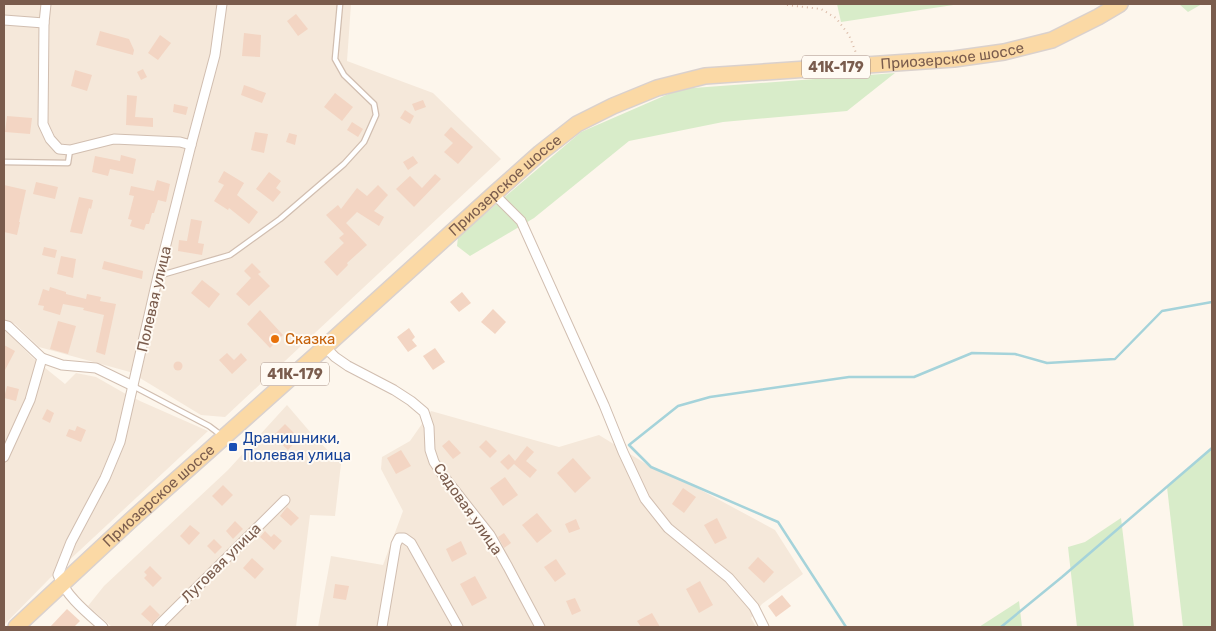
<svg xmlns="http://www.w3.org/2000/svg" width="1216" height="631" font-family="Rubik,sans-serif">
<rect width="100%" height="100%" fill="#fdf6ec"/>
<g fill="#f5e8da">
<path d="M4 4H351L347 61 433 93 501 159 225 417 201 415 130 372 39 347 15 324 4 321Z"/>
<path d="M4 329 34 359 65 384 76 373 96 377 124 393 140 401 208 431 50 578 4 625Z"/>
<path d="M287 405 311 433 341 464 335 516 310 515 296 627H112L88 606 104 586 228 470Z"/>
<path d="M431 411 559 447 599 435 651 467 699 489 775 530 803 574 762 604 751 618 756 627H318L331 556 383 565 403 511 381 469 382 457 410 441Z"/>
</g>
<g fill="#d8ecc9">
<path d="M837 4H960L841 22Z"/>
<path d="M1179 4H1202L1188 12Z"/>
<path d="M895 73 847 111 723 122 629 141 534 218 470 256 457 246 458 237 581 132 680 89Z"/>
<path d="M1212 448V627H1183L1167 487Z"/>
<path d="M1121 518 1134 627H1077L1068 547 1085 542Z"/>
<path d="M1019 601 1022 627H979Z"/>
</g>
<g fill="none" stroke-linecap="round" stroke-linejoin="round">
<g stroke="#a5d3da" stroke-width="2.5">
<path d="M846 627 778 522 651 467 629 445 678 406 710 397 849 377H914L972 353 1015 354 1047 363 1115 359 1162 311 1212 302"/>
<path d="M1001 627 1062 577 1212 448"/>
</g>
</g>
<g fill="#f3d5c3">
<path d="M296 14 308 29 298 36 287 21Z"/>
<path d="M100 31 129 39 134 50 133 55 96 45Z"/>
<path d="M244 33 261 35 260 57 242 56Z"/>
<path d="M160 35 171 43 158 60 148 53Z"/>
<path d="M143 69 147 77 141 80 137 72Z"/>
<path d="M75 70 92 75 87 91 71 86Z"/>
<path d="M244 85 266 93 262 103 241 95Z"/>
<path d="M335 93 353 107 342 121 324 107Z"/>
<path d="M127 95 137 96 135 117 153 118V127L126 125Z"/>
<path d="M423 100 426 107 415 111 412 104Z"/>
<path d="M174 104 188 107 186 115 173 112Z"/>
<path d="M405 110 414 116 410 124 400 118Z"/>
<path d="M7 116 32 118 30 134 5 132Z"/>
<path d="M352 122 363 129 358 137 347 130Z"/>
<path d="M451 127 473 147 458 164 444 152 453 143 444 135Z"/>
<path d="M255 132 268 134 264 153 251 150Z"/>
<path d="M289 133 297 135 295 145 286 142Z"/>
<path d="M121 155 136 159 133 174 110 169 108 176 92 172 95 156 120 161Z"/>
<path d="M413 156 418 163 408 170 403 162Z"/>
<path d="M224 171 244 183 237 195 258 212 249 224 229 208 228 210 214 201 224 185 218 182Z"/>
<path d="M269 172 281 181 276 188 281 192 273 202 256 189Z"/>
<path d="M435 174 441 179 414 207 396 189 410 176 422 188Z"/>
<path d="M157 180 170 184 166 202 158 200 154 213H152L149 224H146L144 230 130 226 132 220 128 219 134 196 129 195 131 186 154 191Z"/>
<path d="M36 182 58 187 55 199 33 194Z"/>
<path d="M4 185 26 190 19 222H20L17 235 4 232Z"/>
<path d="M378 185 388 195 374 211 384 217 379 226 357 212 346 223 367 245 347 263 348 265 337 276 324 262 344 243 339 238 344 234 326 215 338 205 341 209 357 188 367 196Z"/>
<path d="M79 197 93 200 91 209 89 208 82 234 70 232Z"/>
<path d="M191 219 202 221 198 243 204 244 202 255 178 251 179 240 187 241Z"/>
<path d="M44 247 57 250 55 258 42 255Z"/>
<path d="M61 256 76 259 73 278 57 274Z"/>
<path d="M104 261 143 271 142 279 102 269Z"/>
<path d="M252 263 261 272 258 274 270 286 249 306 236 294 251 278 244 271Z"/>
<path d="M202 280 220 294 209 308 191 293Z"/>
<path d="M50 287 66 292V294L86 299 87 294 101 297 100 301 116 304 105 355 96 352 104 315 83 310 84 308 63 304 60 315 43 310 44 306 38 305 43 289 49 291Z"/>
<path d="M462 292 471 303 459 312 450 302Z"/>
<path d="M493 309 506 322 495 334 481 322Z"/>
<path d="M260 310 283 335 270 348 247 324Z"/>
<path d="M58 321 76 326 68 354 50 349Z"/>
<path d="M409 328 415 337 412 340 417 346 408 352 397 337Z"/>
<path d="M4 345 15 351 4 372Z"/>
<path d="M435 348 445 362 433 370 423 356Z"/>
<path d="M227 353 234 360 241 353 247 360 232 374 219 360Z"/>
<circle cx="178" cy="366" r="4.5"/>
<path d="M7 386 19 389 16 401 4 398Z"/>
<path d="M47 409 54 413 50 423 42 419Z"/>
<path d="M285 424 299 438 288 450 273 436Z"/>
<path d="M77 426 86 430 81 442 66 436 69 429 75 431Z"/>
<path d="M449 440 461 453 453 459 442 446Z"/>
<path d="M486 440 497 451 490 458 479 447Z"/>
<path d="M527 446 534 452 526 461 537 470 530 478 514 464 508 470 500 462 509 454 515 461Z"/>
<path d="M401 450 411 466 396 474 387 458Z"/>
<path d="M573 458 591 478 575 493 557 473Z"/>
<path d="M505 477 518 495 503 506 490 488Z"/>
<path d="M223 485 233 495 222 506 212 496Z"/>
<path d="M683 488 696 497 684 513 672 504Z"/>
<path d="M287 507 299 518 291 526 280 516Z"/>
<path d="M537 513 552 531 537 543 522 525Z"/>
<path d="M717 518 727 538 715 544 704 525Z"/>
<path d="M576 519 580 529 569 533 565 524Z"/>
<path d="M235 521 243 529 233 539 226 531Z"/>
<path d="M190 525 200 533 189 545 180 536Z"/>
<path d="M265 531 271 537 274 534 282 541 274 550 260 537Z"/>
<path d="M504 533 511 543 504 548 498 537Z"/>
<path d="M214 539 222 547 215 554 207 546Z"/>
<path d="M461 541 467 554 452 562 446 549Z"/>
<path d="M758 557 774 572 764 583 748 568Z"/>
<path d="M252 558 264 569 255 579 243 568Z"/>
<path d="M556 559 566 574 555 582 544 567Z"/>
<path d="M150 566 162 578 153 587 144 578 147 575 144 572Z"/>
<path d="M475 576 487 598 472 606 460 584Z"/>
<path d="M700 581 713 605 699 613 686 589Z"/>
<path d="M335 584 349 586 346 600 333 598Z"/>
<path d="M782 595 791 606 776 617 768 606Z"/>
<path d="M575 598 581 611 572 615 566 601Z"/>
<path d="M150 605 160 615 152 624 141 614Z"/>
<path d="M67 609 80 621 74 627H50Z"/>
<path d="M652 613 660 627H641L637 621Z"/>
</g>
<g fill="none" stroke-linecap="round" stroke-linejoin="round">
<defs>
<g id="lane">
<path d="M4 162 68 163 70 150"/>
<path d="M158 276 230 255 280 219 344 164 364 142 376 115 374 104 344 75 335 59 340 4"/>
<path d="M133 386 209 426 221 435"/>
</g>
<g id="street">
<path d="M46 4 44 23 43 124 50 139 59 149 70 150 114 139 180 142 191 145"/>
<path d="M4 20 44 23"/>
<path d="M494 194 521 221 604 405 623 452 645 499 668 528 729 578 754 607 764 627"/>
<path d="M4 325 8 326 42 358 62 365 96 368 133 386"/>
<path d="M325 347 335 357 348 366 394 390 411 401 424 412 429 427 430 450 434 462 442 474 490 535 508 567 540 627"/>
<path d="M4 457 30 400 42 358"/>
<path d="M103 627C86 612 66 596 58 575L71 542 105 478 120 442 158 276 191 145 215 55 222 4"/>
<path d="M157 627 285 500"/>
<path d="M382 627 396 544 399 538H404L411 543 458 627"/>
</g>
<g id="primary">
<path id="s1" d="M16 627 130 521 325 347 494 194 540 153 577 124 613 106 657 88 705 76 954 59 1004 52 1052 40 1098 17 1120 4"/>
</g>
</defs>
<use href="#lane" stroke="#d1beb0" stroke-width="7"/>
<use href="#street" stroke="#d1beb0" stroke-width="11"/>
<use href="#primary" stroke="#dad1cd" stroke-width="18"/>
<path stroke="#d9b8a5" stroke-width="2" stroke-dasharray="1 4" stroke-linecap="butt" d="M787 5 821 9 836 18 849 35 856 53"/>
<use href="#lane" stroke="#fff" stroke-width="4.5"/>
<use href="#street" stroke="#fff" stroke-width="9"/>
<use href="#primary" stroke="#fbd9a5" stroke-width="15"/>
</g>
<circle fill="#e8710a" stroke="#fffaf3" stroke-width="2" cx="275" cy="339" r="5"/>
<rect fill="#1a4fb4" stroke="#fffaf3" stroke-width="2" x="228" y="442" width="10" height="10" rx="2.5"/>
<g text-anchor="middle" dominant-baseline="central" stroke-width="4" stroke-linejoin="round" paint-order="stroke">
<g fill="#fffaf3" stroke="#a28b7f" stroke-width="1">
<rect x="802" y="55.5" width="68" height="23" rx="4"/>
<rect x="261" y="362.5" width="68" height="23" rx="4"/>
</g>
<g font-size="14" font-weight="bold" fill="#7a5c4d">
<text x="836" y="67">41К-179</text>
<text x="295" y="374">41К-179</text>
</g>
<g font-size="15" fill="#7a5c4d" stroke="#fffaf3">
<text stroke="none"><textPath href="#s1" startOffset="1139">Приозерское шоссе</textPath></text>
<text stroke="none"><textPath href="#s1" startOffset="659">Приозерское шоссе</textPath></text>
<text transform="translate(154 299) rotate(-77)">Полевая улица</text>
<text stroke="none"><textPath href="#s1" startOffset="194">Приозерское шоссе</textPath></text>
<text transform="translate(468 509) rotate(55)">Садовая улица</text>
<text transform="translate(221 563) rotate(-45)">Луговая улица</text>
</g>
<g font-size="15" fill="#c56008" stroke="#fffaf3" text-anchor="start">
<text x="285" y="339">Сказка</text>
</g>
<g font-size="15" fill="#164399" stroke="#fffaf3" text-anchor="start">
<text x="243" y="438">Дранишники,<tspan x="243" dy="17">Полевая улица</tspan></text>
</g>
</g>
<rect width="1216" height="631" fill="none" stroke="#7a5c4d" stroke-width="10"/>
</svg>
